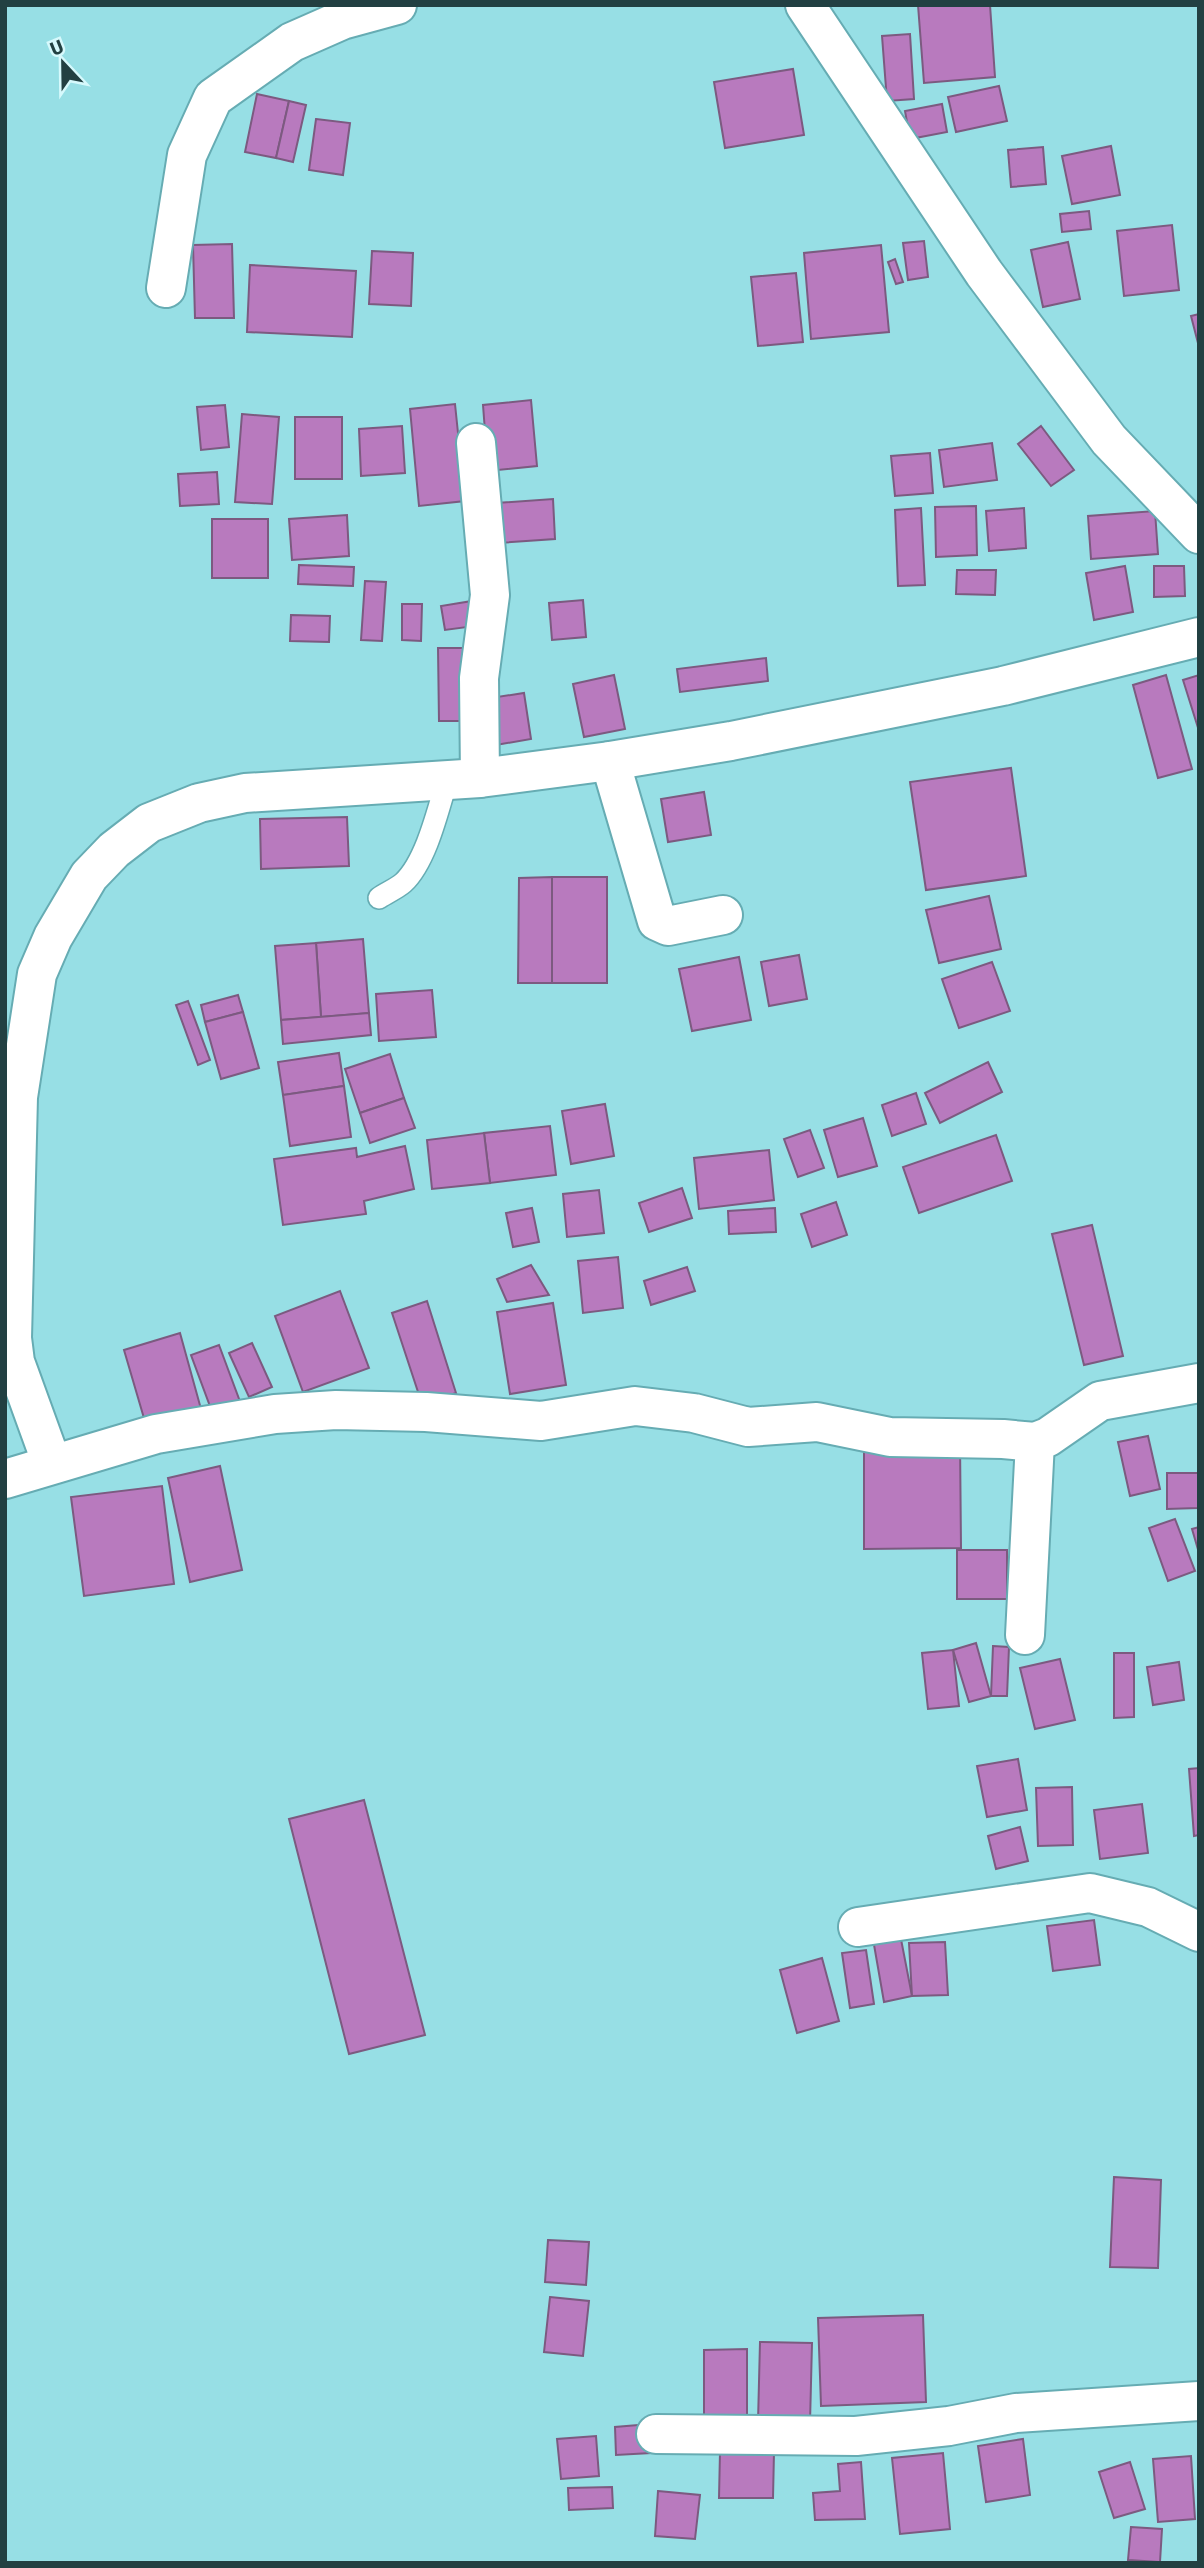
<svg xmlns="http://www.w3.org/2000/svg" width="1204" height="2568" font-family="'Fira Sans',sans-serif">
<rect width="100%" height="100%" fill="#97dfe5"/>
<g fill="#b87abe" stroke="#7c5a80" stroke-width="2">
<path d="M918 5H990L995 77 924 83Z"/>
<path d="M910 34 914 99 887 101 882 36Z"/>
<path d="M793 69 804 135 725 148 714 82Z"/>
<path d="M999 86 1007 121 956 132 948 97Z"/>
<path d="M257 94 289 101 276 158 245 152Z"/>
<path d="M289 101 306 105 293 162 276 158Z"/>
<path d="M942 104 947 132 910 139 905 111Z"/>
<path d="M316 119 350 123 343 175 309 170Z"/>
<path d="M1111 146 1120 195 1072 204 1062 156Z"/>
<path d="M1043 147 1046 184 1011 187 1008 150Z"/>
<path d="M1089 211 1091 229 1062 232 1060 214Z"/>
<path d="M1172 225 1179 290 1124 296 1117 231Z"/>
<path d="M924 241 928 277 908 280 903 243Z"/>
<path d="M1068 242 1080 299 1043 307 1031 250Z"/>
<path d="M232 244 234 318H195L193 245Z"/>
<path d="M881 245 889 332 811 339 804 253Z"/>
<path d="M372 251 413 253 411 306 369 304Z"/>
<path d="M895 259 903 282 896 284 888 262Z"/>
<path d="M250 265 356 271 352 337 247 332Z"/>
<path d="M796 273 803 342 758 346 751 277Z"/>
<path d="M1199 314V347L1191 316Z"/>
<path d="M531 400 537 466 488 471 483 405Z"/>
<path d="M455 404 465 501 419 506 410 409Z"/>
<path d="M225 405 229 447 201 450 197 407Z"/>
<path d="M242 414 279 417 272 504 235 502Z"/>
<rect x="295" y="417" width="47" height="62"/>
<path d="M402 426 405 473 361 476 359 429Z"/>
<path d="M1041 426 1074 470 1051 486 1018 444Z"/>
<path d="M992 443 997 480 944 487 939 450Z"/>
<path d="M930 453 933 493 895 496 891 456Z"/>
<path d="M217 472 219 504 180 506 178 474Z"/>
<path d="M553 499 555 539 499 543 497 503Z"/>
<path d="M976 506 977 555 936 557 935 507Z"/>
<path d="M921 508 925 585 898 586 895 510Z"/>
<path d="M1024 508 1026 548 989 551 986 511Z"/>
<path d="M1155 511 1158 554 1091 559 1088 516Z"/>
<path d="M347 515 349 556 292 560 289 519Z"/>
<rect x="212" y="519" width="56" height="59"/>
<path d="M299 565 354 567 353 586 298 584Z"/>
<path d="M1125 566 1133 612 1094 620 1086 573Z"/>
<path d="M1154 566H1184L1185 596 1154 597Z"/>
<path d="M957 570H996L995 595 956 594Z"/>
<path d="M365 581 386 582 382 641 361 640Z"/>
<path d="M583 600 586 637 552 640 549 603Z"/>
<path d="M472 601 475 626 445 630 441 606Z"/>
<path d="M402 604H422L421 641 402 640Z"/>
<path d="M291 615 330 616 329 642 290 641Z"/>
<path d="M438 648H474L475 721H439Z"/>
<path d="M766 658 768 681 680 692 677 669Z"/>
<path d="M614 675 625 729 584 737 573 684Z"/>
<path d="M1166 675 1192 769 1158 778 1133 685Z"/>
<path d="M1199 675V731L1183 680Z"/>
<path d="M524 693 531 739 490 746 484 699Z"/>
<path d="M1011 768 1026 876 926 890 910 782Z"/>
<path d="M704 792 711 835 668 842 661 799Z"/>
<path d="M347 817 349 866 261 869 260 819Z"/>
<rect x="552" y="877" width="55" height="106"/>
<path d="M552 877V983H518L519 878Z"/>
<path d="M989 896 1001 949 939 963 926 910Z"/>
<path d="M363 939 369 1013 321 1017 316 943Z"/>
<path d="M316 943 321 1017 281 1020 275 946Z"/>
<path d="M799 955 807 999 769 1006 761 962Z"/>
<path d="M739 957 751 1020 692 1031 679 969Z"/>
<path d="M992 962 1010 1011 959 1028 942 979Z"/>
<path d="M432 990 436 1037 379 1041 376 994Z"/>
<path d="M238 995 243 1012 205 1022 201 1005Z"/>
<path d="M188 1001 210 1060 198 1065 176 1005Z"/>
<path d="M243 1012 259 1068 221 1079 205 1022Z"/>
<path d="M369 1013 371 1035 283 1044 281 1020Z"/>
<path d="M339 1053 344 1086 283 1095 278 1062Z"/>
<path d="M390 1054 404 1098 360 1113 345 1069Z"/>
<path d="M988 1062 1002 1092 940 1123 925 1093Z"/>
<path d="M344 1086 351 1137 290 1146 283 1095Z"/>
<path d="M916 1093 926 1124 892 1136 882 1105Z"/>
<path d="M404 1098 415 1128 370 1143 360 1113Z"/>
<path d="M605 1104 614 1156 571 1164 562 1111Z"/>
<path d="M863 1118 877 1166 838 1177 824 1130Z"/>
<path d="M550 1126 556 1175 490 1183 484 1133Z"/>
<path d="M810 1130 824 1168 798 1177 784 1139Z"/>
<path d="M484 1133 490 1183 432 1189 427 1140Z"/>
<path d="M996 1135 1012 1181 919 1213 903 1167Z"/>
<path d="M405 1146 414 1189 364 1201 366 1214 283 1225 274 1159 356 1148 357 1157Z"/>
<path d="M769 1150 774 1200 699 1209 694 1158Z"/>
<path d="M682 1188 692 1218 649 1232 639 1203Z"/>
<path d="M599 1190 604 1233 567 1237 563 1194Z"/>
<path d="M836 1202 847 1235 812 1247 801 1214Z"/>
<path d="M532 1208 539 1242 513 1247 506 1213Z"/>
<path d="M775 1208 776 1232 729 1234 728 1211Z"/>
<path d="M1092 1225 1123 1356 1084 1365 1052 1234Z"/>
<path d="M618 1257 623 1308 583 1313 578 1261Z"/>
<path d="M531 1265 549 1295 507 1302 497 1279Z"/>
<path d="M687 1267 695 1291 651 1305 644 1281Z"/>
<path d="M340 1291 369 1368 303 1392 275 1316Z"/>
<path d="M427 1301 456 1393 422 1404 392 1313Z"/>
<path d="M553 1303 566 1385 510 1394 497 1312Z"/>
<path d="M180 1333 201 1409 146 1425 124 1350Z"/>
<path d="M252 1343 272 1387 249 1397 229 1353Z"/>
<path d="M219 1345 242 1407 214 1417 191 1355Z"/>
<path d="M1148 1436 1160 1489 1130 1496 1118 1442Z"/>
<path d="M960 1441 961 1548 864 1549V1442Z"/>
<path d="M220 1466 242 1570 190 1582 168 1478Z"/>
<path d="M1167 1473H1198V1508L1167 1509Z"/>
<path d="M162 1486 174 1584 84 1596 71 1497Z"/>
<path d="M1175 1519 1195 1571 1168 1581 1149 1528Z"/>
<path d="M1199 1527V1553L1192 1529Z"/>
<rect x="957" y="1550" width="50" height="49"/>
<path d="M976 1643 991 1696 969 1702 953 1650Z"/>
<path d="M993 1646 1009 1647 1007 1696H991Z"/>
<path d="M953 1650 959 1706 928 1709 922 1653Z"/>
<path d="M1114 1653H1134V1717L1114 1718Z"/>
<path d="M1060 1659 1075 1720 1035 1729 1020 1668Z"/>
<path d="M1179 1662 1184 1700 1153 1705 1147 1667Z"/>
<path d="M1018 1759 1027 1810 987 1817 977 1766Z"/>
<path d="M1199 1768V1835L1194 1836 1189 1769Z"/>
<path d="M1072 1787 1073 1845 1038 1846 1036 1788Z"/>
<path d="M364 1800 425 2035 349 2054 289 1819Z"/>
<path d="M1142 1804 1148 1853 1100 1859 1094 1810Z"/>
<path d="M1020 1827 1028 1861 996 1869 988 1836Z"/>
<path d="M1094 1920 1100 1965 1053 1971 1047 1926Z"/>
<path d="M900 1934 912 1996 884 2002 873 1939Z"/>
<path d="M945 1942 948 1995 912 1996 909 1943Z"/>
<path d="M866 1950 874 2004 850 2008 842 1953Z"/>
<path d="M822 1958 839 2021 797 2033 780 1970Z"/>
<path d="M1114 2177 1161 2180 1158 2268 1110 2267Z"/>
<path d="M548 2240 589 2242 586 2285 545 2282Z"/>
<path d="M550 2297 589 2301 583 2356 544 2352Z"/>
<path d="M923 2315 926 2402 821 2406 818 2318Z"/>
<path d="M760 2342 812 2343 810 2423 758 2422Z"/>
<path d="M747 2349V2418H704V2350Z"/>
<path d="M650 2424 651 2453 616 2455 615 2427Z"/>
<path d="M596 2436 599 2476 561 2479 557 2439Z"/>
<path d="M1023 2439 1030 2495 986 2502 978 2446Z"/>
<path d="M720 2452H774L773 2498H719Z"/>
<path d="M943 2453 950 2529 900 2534 892 2458Z"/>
<path d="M1191 2456 1195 2519 1158 2522 1153 2459Z"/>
<path d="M861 2462 865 2519 815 2520 813 2493 840 2491 838 2464Z"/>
<path d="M1130 2462 1145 2509 1114 2518 1099 2472Z"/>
<path d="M612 2487 613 2508 569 2510 568 2488Z"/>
<path d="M658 2491 700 2495 695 2539 655 2536Z"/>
<path d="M1131 2527 1162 2529 1160 2562 1128 2560Z"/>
</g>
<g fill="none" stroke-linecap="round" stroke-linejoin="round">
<defs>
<path id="service" d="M379 898C386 893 396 889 403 883 426 862 438 810 447 780"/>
<g id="minor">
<path d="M805 5 984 273 1109 440 1199 534"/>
<path d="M166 288 187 155 213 98 292 42 342 20 397 5"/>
<path d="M476 443 490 595 479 678 480 778"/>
<path d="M610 761 657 921 668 926 723 915"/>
<path d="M52 1464 15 1362 12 1338 18 1097 37 974 53 937 89 876 114 850 149 823 199 803 245 793 480 778 610 761 731 741 1003 686 1199 637"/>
<path d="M5 1479 156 1434 275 1414 336 1410 426 1412 541 1421 635 1406 694 1413 748 1427 817 1422 890 1437 1003 1439 1035 1442 1048 1437 1100 1401 1199 1383"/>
<path d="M1025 1635 1035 1442"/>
<path d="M858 1927 1090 1893 1148 1907 1199 1932"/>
<path d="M656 2434 856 2436 949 2426 1016 2413 1199 2401"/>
</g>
</defs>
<use href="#service" stroke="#66acb3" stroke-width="24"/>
<use href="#minor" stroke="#66acb3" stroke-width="42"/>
<use href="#service" stroke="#fff" stroke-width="21"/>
<use href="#minor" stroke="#fff" stroke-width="38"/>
</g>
<rect width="1204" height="2568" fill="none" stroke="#224042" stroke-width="14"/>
<g transform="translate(63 63) rotate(338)" stroke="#d6f9fc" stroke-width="5" paint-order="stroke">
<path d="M0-5L12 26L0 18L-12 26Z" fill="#224042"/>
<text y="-10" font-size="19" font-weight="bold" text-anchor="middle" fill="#224042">U</text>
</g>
</svg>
